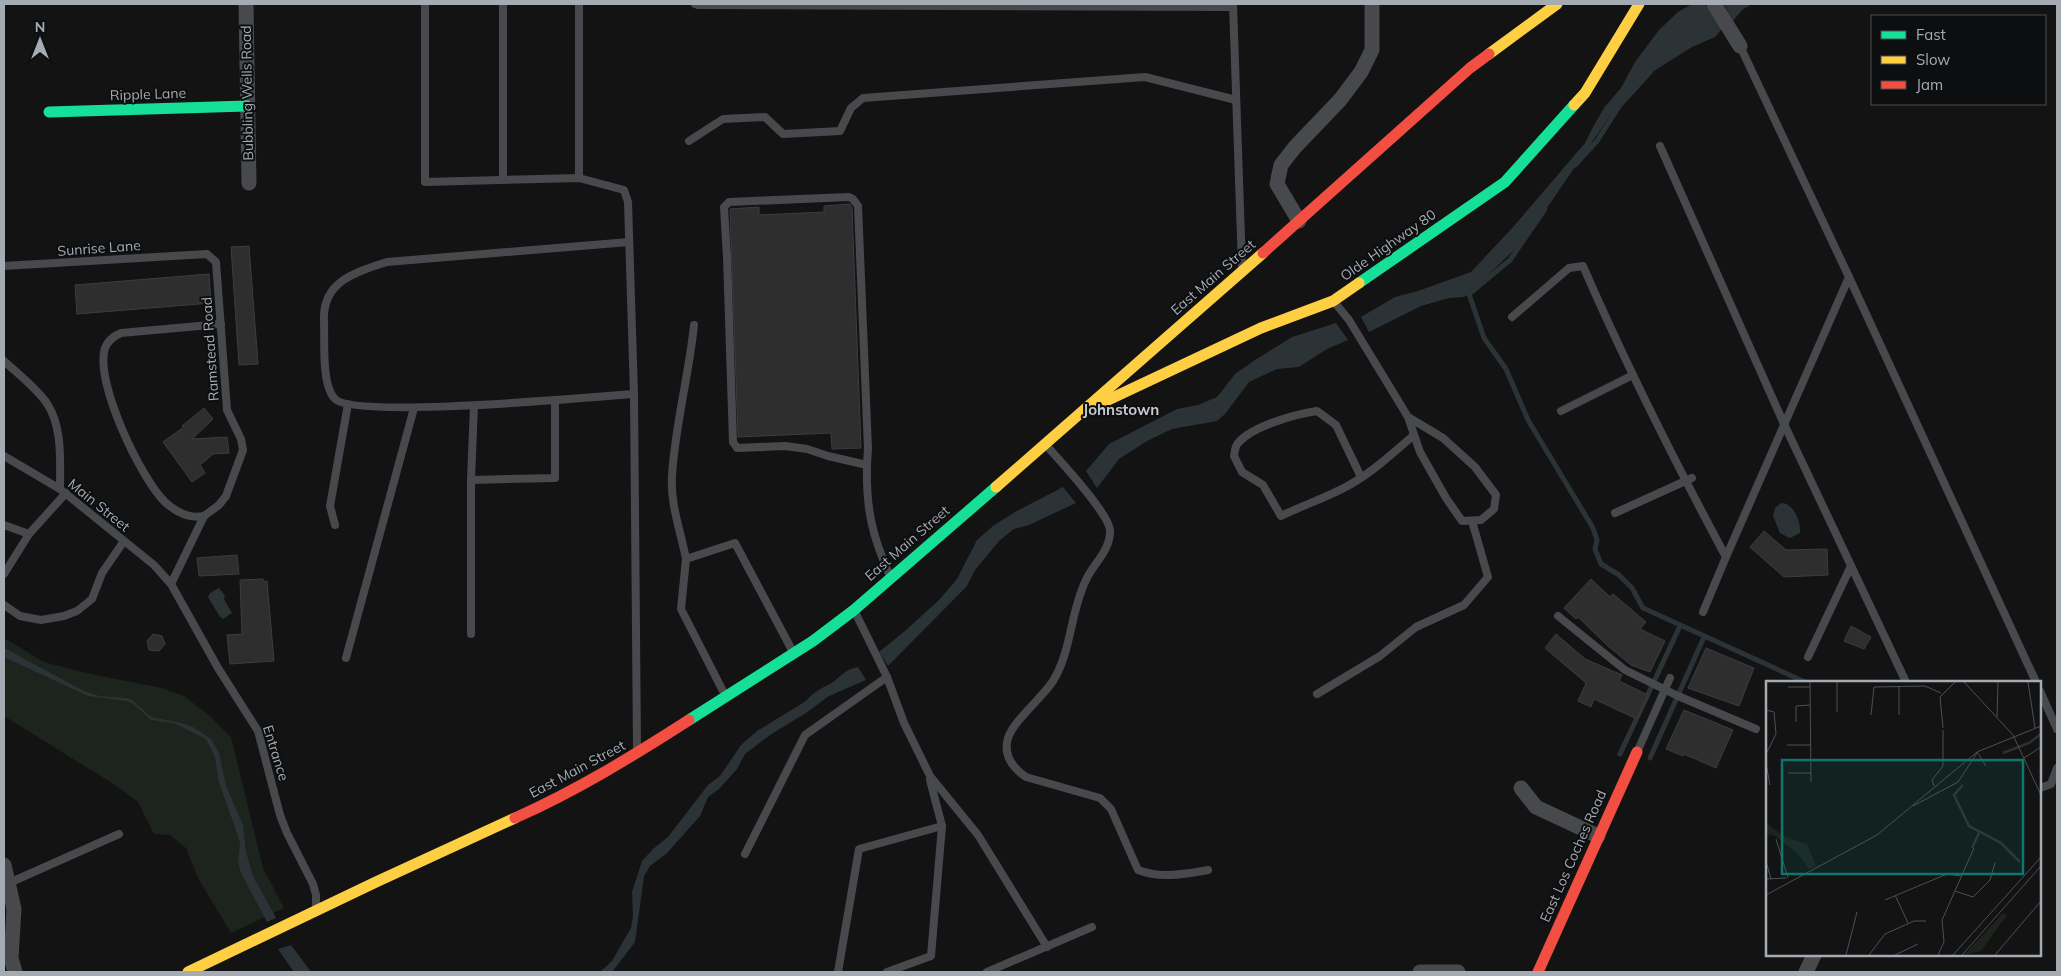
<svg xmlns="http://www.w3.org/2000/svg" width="2061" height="976" font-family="Mulish,sans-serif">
<rect width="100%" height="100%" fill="#131313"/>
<path fill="#1d231d" d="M4 638 44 662 86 673 162 688 184 696 210 716 231 737 263 868 284 908 231 933 198 878 186 848 170 835 154 834 138 802 115 785 4 716Z"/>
<g fill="#2b3337">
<path d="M1692 4H1705L1722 29 1715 37 1692 47 1646 76 1612 113 1542 215 1515 249 1489 274 1477 288 1464 297 1449 298 1421 306 1369 332 1361 317 1395 297 1418 291 1471 272 1514 226 1585 143 1593 127 1604 108 1621 88 1635 62 1659 30 1678 12Z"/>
<path d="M1724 4H1752L1742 10 1733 21Z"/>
<path d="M1336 323 1348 340 1327 349 1299 367 1277 369 1249 382 1225 414 1217 421 1172 429 1147 441 1119 459 1097 488 1086 471 1109 444 1177 409 1198 405 1217 397 1235 374 1255 360 1292 337Z"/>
<path d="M1063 487 1076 503 1029 525 1014 529 1000 540 975 570 967 586 888 666 879 652 905 631 940 599 957 579 977 540 993 526 1015 512Z"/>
<path d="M1781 503C1794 503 1801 522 1800 533L1790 538 1780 533 1773 516 1775 508Z"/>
<path d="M219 588 225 596 224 599 232 613 223 619 220 617 208 597 210 593Z"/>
<path d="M4 648 84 691 99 696 127 698 132 700 151 717 181 723 193 727 211 739 219 753 226 786 243 825 246 852 253 876 276 918 267 922 241 873 238 863 240 844 237 833 219 783 215 757 206 739 174 723 151 720 136 706 127 701 88 696 4 657Z"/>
<path d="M858 667 866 680 829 696 806 713 770 735 745 754 737 769 719 789 708 797 700 816 667 853 650 866 644 876 635 942 612 972H600L612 961 631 928 633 916 632 892 642 861 653 849 668 837 708 785 720 776 741 745 757 731 806 701C814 691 823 688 833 682 842 675 846 669 858 667Z"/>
<path d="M291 945 311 972H294L278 949Z"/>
</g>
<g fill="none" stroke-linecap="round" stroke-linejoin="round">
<g stroke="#2b3337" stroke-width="5">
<path d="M1575 165 1597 141 1620 105 1651 71"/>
<path d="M1545 209 1510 260 1469 294 1484 338 1506 369 1528 420 1593 528 1597 540 1595 549 1601 564 1619 575 1632 588 1643 608 1805 682"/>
<path d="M1620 754 1680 626"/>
<path d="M1650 758 1704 637"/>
</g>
</g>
<g fill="#2e2e2e" stroke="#3c3d3f">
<path d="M850 204 852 208 861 448 832 449 831 433 738 437 730 209 759 207V215L824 212V206Z"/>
<path d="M249 246 258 364 239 365 231 247Z"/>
<path d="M209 274 211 303 77 314 75 285Z"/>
<path d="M204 408 213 419 192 439 227 437 229 453 213 454 200 465 205 473 192 482 163 442 184 427 182 426Z"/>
<path d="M1764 531 1786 550 1827 549 1828 575 1784 577 1750 547Z"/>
<path d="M237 555 239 574 199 576 197 558Z"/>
<path d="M263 579V582L267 581 274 661 230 664 227 635 242 634 240 580Z"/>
<path d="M1591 579 1610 597 1613 594 1646 622 1640 629 1665 641 1650 672 1631 665 1607 645 1578 617 1576 619 1564 608Z"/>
<path d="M1851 626 1871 637 1864 649 1844 641Z"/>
<path d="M153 634 162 636 165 644 159 651 149 650 147 641Z"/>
<path d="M1556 634 1585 659 1622 675 1619 681 1648 695 1637 719 1594 699 1591 707 1578 701 1586 683 1545 648Z"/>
<path d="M1706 648 1754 668 1739 706 1688 688Z"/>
<path d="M1684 710 1733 730 1716 768 1684 754 1683 756 1666 749Z"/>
</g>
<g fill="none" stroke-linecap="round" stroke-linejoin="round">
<g stroke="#47494c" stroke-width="8">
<path d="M425 4V182L579 178 624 190 628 202 634 394 637 749"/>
<path d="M503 4V178"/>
<path d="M695 4 698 5 1233 7"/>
<path d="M1233 4 1242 267"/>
<path d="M689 141 723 119 765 117 783 134 840 131 851 108 863 98 1145 77 1236 100"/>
<path d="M1660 146 1784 424 1906 682"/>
<path d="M579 178V4"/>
<path d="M629 242 387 262C355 272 322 282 324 321 325 340 321 385 335 399 355 419 593 397 634 394"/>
<path d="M4 266 207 254 216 262 227 410 241 439 243 450 226 496 219 505 204 516 171 584"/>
<path d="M1849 277 2036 682"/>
<path d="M1335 303 1349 320 1408 417 1443 438 1475 467 1496 495 1494 509 1481 520 1462 521 1446 498 1420 452 1408 417"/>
<path d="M1512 317 1569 268 1583 266C1626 365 1675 462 1726 557L1703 612"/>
<path d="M4 361C18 374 34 386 46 402 63 426 60 461 60 489"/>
<path d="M1561 411 1633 375"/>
<path d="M1046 445C1060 461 1108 512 1110 530 1111 550 1093 564 1086 580 1070 612 1072 650 1053 681 1042 698 1014 720 1008 738 1003 755 1013 768 1026 777L1100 798 1111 809 1138 870C1161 879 1184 874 1208 870"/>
<path d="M4 456 60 489 154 565 171 584 218 668 258 731 280 815 287 833 313 884 316 895V905"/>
<path d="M867 465 868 448 858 206 853 199 849 197 729 202 724 207 727 257 733 442 737 448 785 446 807 449 828 456 867 465C866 509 872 536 890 576"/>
<path d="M1361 477 1336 425 1317 411C1296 414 1253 426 1239 442 1235 445 1235 451 1234 456L1242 472 1263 485 1281 516C1303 505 1329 497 1351 484 1374 471 1394 452 1414 435"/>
<path d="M471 480 555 478V400"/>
<path d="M1615 513 1692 478"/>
<path d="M204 516C189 519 176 512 165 502 141 479 94 381 105 348 108 340 114 336 121 333L221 324"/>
<path d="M4 525 29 534 66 493"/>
<path d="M335 525 330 506 348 404"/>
<path d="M1726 557 1849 277 1740 46"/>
<path d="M686 559C681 532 670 504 672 476 675 425 689 375 694 325"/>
<path d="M4 574 29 534"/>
<path d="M4 605 20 616 41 620 64 616 77 611 92 599 102 573 124 541"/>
<path d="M855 612 887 677 904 723 930 776 978 835 1047 947"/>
<path d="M1558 616 1625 670 1678 696 1756 729"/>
<path d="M471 634V480L474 406"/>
<path d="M1808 657 1851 566"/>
<path d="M346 658 414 408"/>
<path d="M2040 691 2057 729"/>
<path d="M1317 694 1380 656 1416 627 1464 605 1488 577 1472 521"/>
<path d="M725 695 681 609 686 559 735 543 793 652"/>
<path d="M1638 750 1670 678"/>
<path d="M2040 788 2051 784 2057 768"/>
<path d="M745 854 805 735 887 677"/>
<path d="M9 883 119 834"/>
<path d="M838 972 859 849 942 826 930 780"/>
<path d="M887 972 931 956 942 826"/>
<path d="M987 972 1092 927"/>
</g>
<g stroke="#47494c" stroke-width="15">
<path d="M246 4 249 183"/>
<path d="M1714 4 1740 46"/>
<path d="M1299 221 1277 184 1281 165 1295 147 1340 100 1361 72 1372 50V4"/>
<path d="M1521 788 1536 807 1598 836"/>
<path d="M4 865 14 909 11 958 15 972"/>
<path d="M1420 972H1458"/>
<path d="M1806 972 1814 955"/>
</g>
<g stroke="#16e098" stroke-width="11">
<path d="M49 112 247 106"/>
<path d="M1359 283 1505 182 1574 105"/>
<path d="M689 720 813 641 854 610 996 487"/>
</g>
<g stroke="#ffcf43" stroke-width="11">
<path d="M1489 54 1557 4"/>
<path d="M1574 105 1585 93 1639 4"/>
<path d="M1091 408 1261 328 1333 301 1359 283"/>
<path d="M996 487 1263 253"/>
<path d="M188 972 376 882 515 818"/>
</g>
<g stroke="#f24e42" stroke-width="11">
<path d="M1263 253 1470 68 1489 54"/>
<path d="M515 818C576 791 633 756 689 720"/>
<path d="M1538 972 1637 752"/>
</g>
</g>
<g text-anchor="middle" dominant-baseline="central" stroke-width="4" stroke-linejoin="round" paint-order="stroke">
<g font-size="14" fill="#a5abb3" stroke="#0d0e0f">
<text transform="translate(247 93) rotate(-91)">Bubbling Wells Road</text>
<text transform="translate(148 94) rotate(-2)">Ripple Lane</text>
<text transform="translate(1388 245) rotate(-35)">Olde Highway 80</text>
<text transform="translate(99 248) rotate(-4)">Sunrise Lane</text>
<text transform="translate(1213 277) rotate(-41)">East Main Street</text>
<text transform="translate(210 349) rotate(-94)">Ramstead Road</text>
<text transform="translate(99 505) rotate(39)">Main Street</text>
<text transform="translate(907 543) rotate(-41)">East Main Street</text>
<text transform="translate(276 753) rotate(73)">Entrance</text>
<text transform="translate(577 769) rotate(-28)">East Main Street</text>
<text transform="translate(1573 856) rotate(-66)">East Los Coches Road</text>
</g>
<g font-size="15" font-weight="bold" fill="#c6c9d0" stroke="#0d0e0f">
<text x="1121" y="409">Johnstown</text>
</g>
</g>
<g transform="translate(1766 681)">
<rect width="275" height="275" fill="#131313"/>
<path d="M0 142 21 157 41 163 50 185 43 188 32 173 9 155 0 153ZM237 232 241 234 215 270 198 274Z" fill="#1d231d"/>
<path fill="none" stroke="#2b3337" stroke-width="2.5" d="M237 72 263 62 275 53M197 104 188 114 203 145 235 162 254 181M206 167 213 152"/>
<path fill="none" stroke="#4d5053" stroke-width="1" d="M44 1 45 101M198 1 247 54 275 114M262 1 269 47M22 6H44M0 29 8 31 10 53 0 73M71 31V1M105 34 108 6 159 5 175 12M133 34V5M231 36 232 1M30 41V25L44 24M177 47 174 16 189 1M21 64H45M211 71 220 85M258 77 275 66M0 82 4 104M22 92H45M168 105 166 99 177 85V49M147 125 192 101 211 72M10 158 22 197M0 180 5 198M0 198 20 197M189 210 207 216 224 199 229 182M0 214 111 154 211 71 275 45M129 214 142 242M119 219 181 193 195 195M80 274 91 231M103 274 119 253 148 240H160M129 274 152 263M172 274 178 261 176 239 208 167M187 274 275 176M196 274 275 185M229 274 275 220"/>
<path fill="#0f766e" fill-opacity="0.15" stroke="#0f766e" stroke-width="2.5" d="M16 79H257V193H16Z"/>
<rect width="275" height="275" fill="none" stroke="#a5abb3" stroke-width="2.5"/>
</g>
<rect width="2061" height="976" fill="none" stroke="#a5abb3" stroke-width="10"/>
<rect x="1871" y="15" width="175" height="90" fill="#0d0e0f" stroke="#4a4d51"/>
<rect x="1881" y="31" width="25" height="8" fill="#16e098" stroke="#4a4d51"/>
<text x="1916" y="40" font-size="15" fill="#a5abb3">Fast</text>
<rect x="1881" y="56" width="25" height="8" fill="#ffcf43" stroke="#4a4d51"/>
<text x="1916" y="65" font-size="15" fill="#a5abb3">Slow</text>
<rect x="1881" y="81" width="25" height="8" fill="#f24e42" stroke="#4a4d51"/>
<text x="1916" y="90" font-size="15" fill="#a5abb3">Jam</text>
<g transform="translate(40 40)" stroke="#0d0e0f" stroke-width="4" paint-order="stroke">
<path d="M0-4L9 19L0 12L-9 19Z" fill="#a5abb3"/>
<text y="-8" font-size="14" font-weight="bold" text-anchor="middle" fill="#a5abb3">N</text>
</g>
</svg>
